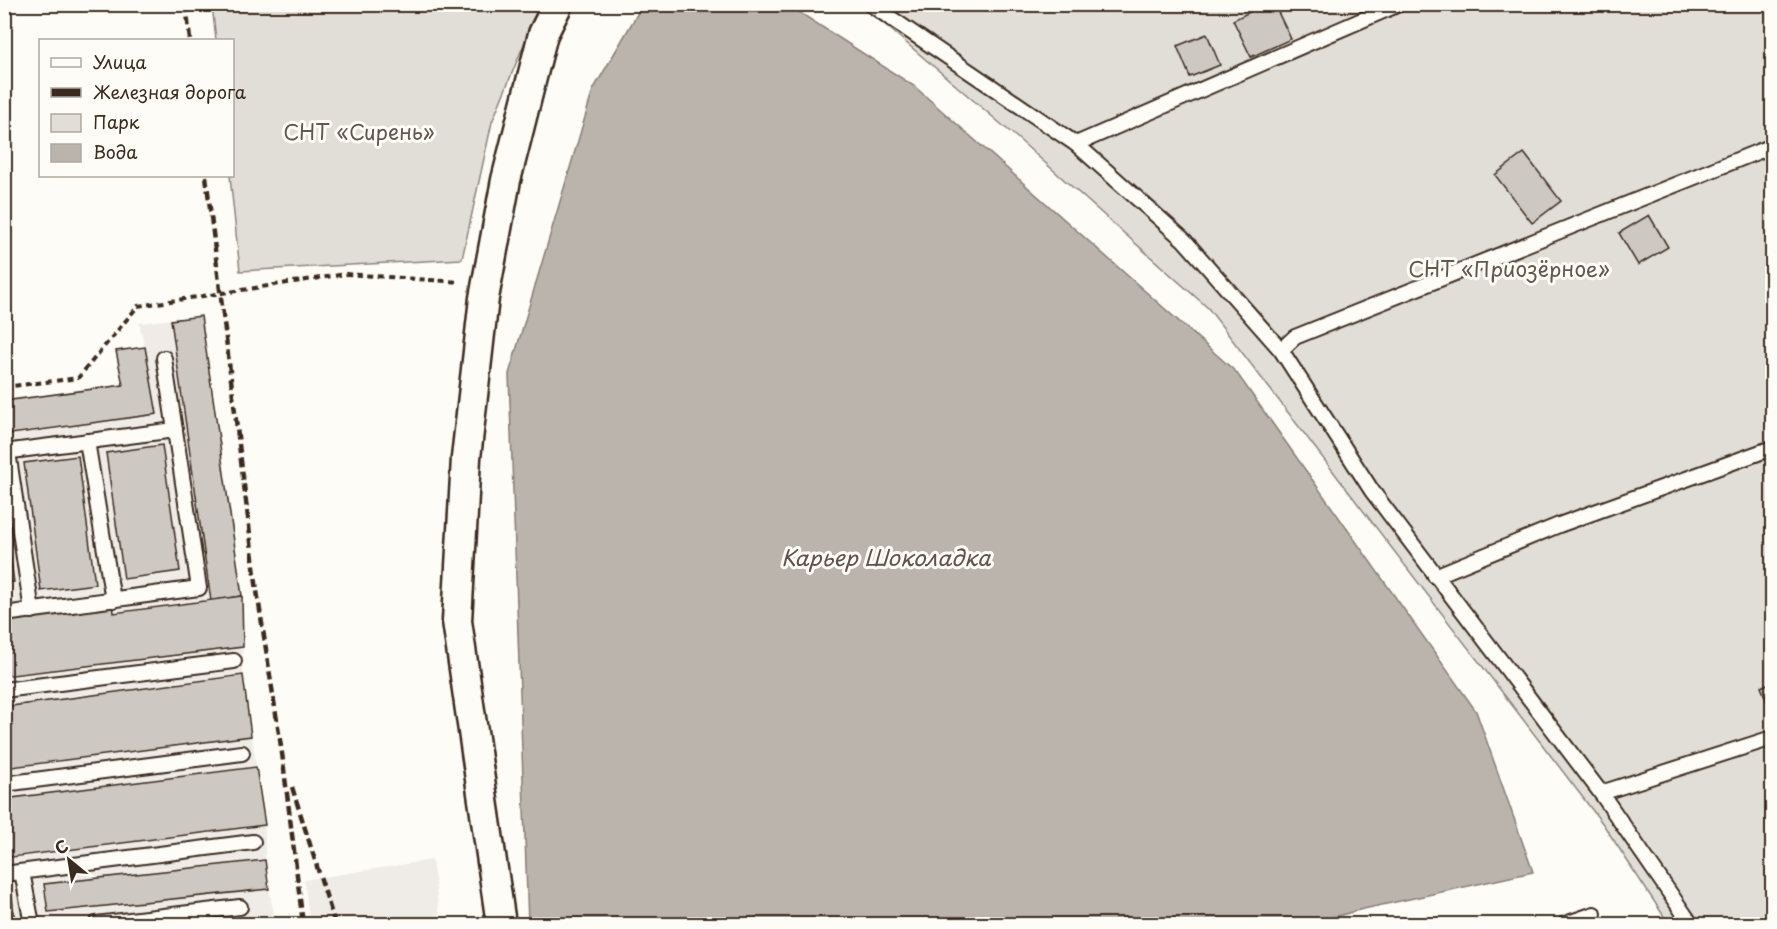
<svg xmlns="http://www.w3.org/2000/svg" width="1777" height="929" font-family="'Playpen Sans',sans-serif">
<rect width="100%" height="100%" fill="#fdfcf7"/>
<filter id="ink" filterUnits="userSpaceOnUse"><feTurbulence type="fractalNoise" baseFrequency=".0167" numOctaves="2"/><feDisplacementMap in="SourceGraphic" scale="12" xChannelSelector="R" yChannelSelector="G"/><feConvolveMatrix kernelMatrix="1 2 1 2 8 2 1 2 1" color-interpolation-filters="sRGB"/></filter>
<g filter="url(#ink)">
<g fill="#efece7">
<path d="M201 316 242 596 243 675 265 825V860L269 889 276 924H5L4 401 123 385 116 351 145 347 139 323Z"/>
<path d="M432 860 441 924H310L304 880Z"/>
</g>
<g fill="#e1ded7" stroke="#8e847a" stroke-width="1.5">
<path d="M212 5H540L492 122 462 259 240 271 230 176H232V40H216Z"/>
<path d="M862 5H1772V924H1669L1603 824 1208 308 1015 136Z"/>
</g>
<path fill="#bbb4ad" stroke="#887d74" stroke-width="1.5" d="M643 4 788 5 914 86 1236 372 1476 711 1533 872 1359 910 1310 924H528L509 374 593 90Z"/>
<g fill="#cdc8c2" stroke="#3b2a1e" stroke-width="1.5">
<path d="M1266 4H1274L1291 39 1251 57 1233 20Z"/>
<path d="M1207 34 1220 65 1190 77 1177 46Z"/>
<path d="M1524 153 1561 201 1532 223 1495 175Z"/>
<path d="M1649 215 1668 247 1638 265 1619 233Z"/>
<path d="M201 316 242 596 211 601 171 320Z"/>
<path d="M145 347 157 414 4 435V401L123 385 116 351Z"/>
<path d="M162 445 180 571 124 579 106 453Z"/>
<path d="M78 456 95 584 41 591 24 463Z"/>
<path d="M4 515 14 582 4 583Z"/>
<path d="M242 596 243 647 4 676V614L113 600 114 613Z"/>
<path d="M243 675 251 736 4 768V707Z"/>
<path d="M1772 682V714L1761 687Z"/>
<path d="M256 767 265 825 4 858V799Z"/>
<path d="M265 860 269 889 48 912 44 884Z"/>
<path d="M12 896 15 924H4V897Z"/>
<path d="M275 919 276 924H247Z"/>
</g>
<g fill="none" stroke-linecap="round" stroke-linejoin="round">
<defs>
<g id="service">
<path d="M870 4 1076 144 1184 240 1281 350 1372 491 1601 793 1691 924"/>
<path d="M1076 144 1399 4"/>
<path d="M1281 350 1295 337 1772 146"/>
<path d="M87 441 113 600"/>
<path d="M4 452 175 430"/>
<path d="M8 452 32 611"/>
<path d="M1435 576 1559 525 1772 448"/>
<path d="M4 614 199 588 164 358"/>
<path d="M4 690 234 661"/>
<path d="M4 784 242 753"/>
<path d="M1601 793 1772 738"/>
<path d="M22 872 32 924"/>
<path d="M4 874 253 842"/>
<path d="M96 924 240 907"/>
<path d="M1565 924 1594 914"/>
</g>
<path id="minor" d="M501 924 457 621 466 458 484 298 506 180 543 34 558 4"/>
</defs>
<use href="#service" stroke="#3b2a1e" stroke-width="18"/>
<use href="#minor" stroke="#3b2a1e" stroke-width="33"/>
<path stroke="#3b2a1e" stroke-width="4" stroke-dasharray="6 4.5" stroke-linecap="butt" d="M4 387 78 378 138 306 346 274 459 282"/>
<use href="#service" stroke="#fdfcf7" stroke-width="14"/>
<use href="#minor" stroke="#fdfcf7" stroke-width="28"/>
<g stroke="#3b2a1e" stroke-width="4.5" stroke-dasharray="9 4.5" stroke-linecap="butt">
<path d="M186 4 190 40"/>
<path d="M206 176 257 591 282 753 303 924"/>
<path d="M292 787 335 924"/>
</g>
</g>
</g>
<g text-anchor="middle" dominant-baseline="central" stroke-width="6" stroke-linejoin="round" paint-order="stroke">
<g font-size="21" fill="#64574c" stroke="#fdfcf7">
<text x="359" y="131">СНТ «Сирень»</text>
<text x="1509" y="268">СНТ «Приозёрное»</text>
</g>
<g font-size="22" font-style="italic" fill="#615349" stroke="#fdfcf7">
<text x="886" y="556">Карьер Шоколадка</text>
</g>
</g>
<rect width="1777" height="929" fill="none" stroke="#fdfcf7" stroke-width="24"/>
<rect x="12" y="12" width="1753" height="905" fill="none" stroke="#3b2a1e" stroke-width="2" filter="url(#ink)"/>
<rect x="39" y="39" width="195" height="138" fill="#fdfcf7" stroke="#afa8a0" stroke-width="1.5"/>
<rect x="51" y="58" width="30" height="9" fill="#fdfcf7" stroke="#afa8a0" stroke-width="1.5"/>
<text x="93" y="69" font-size="18" fill="#3b2a1e">Улица</text>
<rect x="51" y="88" width="30" height="9" fill="#3b2a1e" stroke="#afa8a0" stroke-width="1.5"/>
<text x="93" y="99" font-size="18" fill="#3b2a1e">Железная дорога</text>
<rect x="51" y="114" width="30" height="18" fill="#e1ded7" stroke="#afa8a0" stroke-width="1.5"/>
<text x="93" y="129" font-size="18" fill="#3b2a1e">Парк</text>
<rect x="51" y="144" width="30" height="18" fill="#bbb4ad" stroke="#afa8a0" stroke-width="1.5"/>
<text x="93" y="159" font-size="18" fill="#3b2a1e">Вода</text>
<g transform="translate(69 860) rotate(330)" stroke="#fdfcf7" stroke-width="4.5" paint-order="stroke">
<path d="M0-4.5L10 22L0 15L-10 22Z" fill="#3b2a1e"/>
<text y="-9" font-size="16" font-weight="bold" text-anchor="middle" fill="#3b2a1e">С</text>
</g>
</svg>
